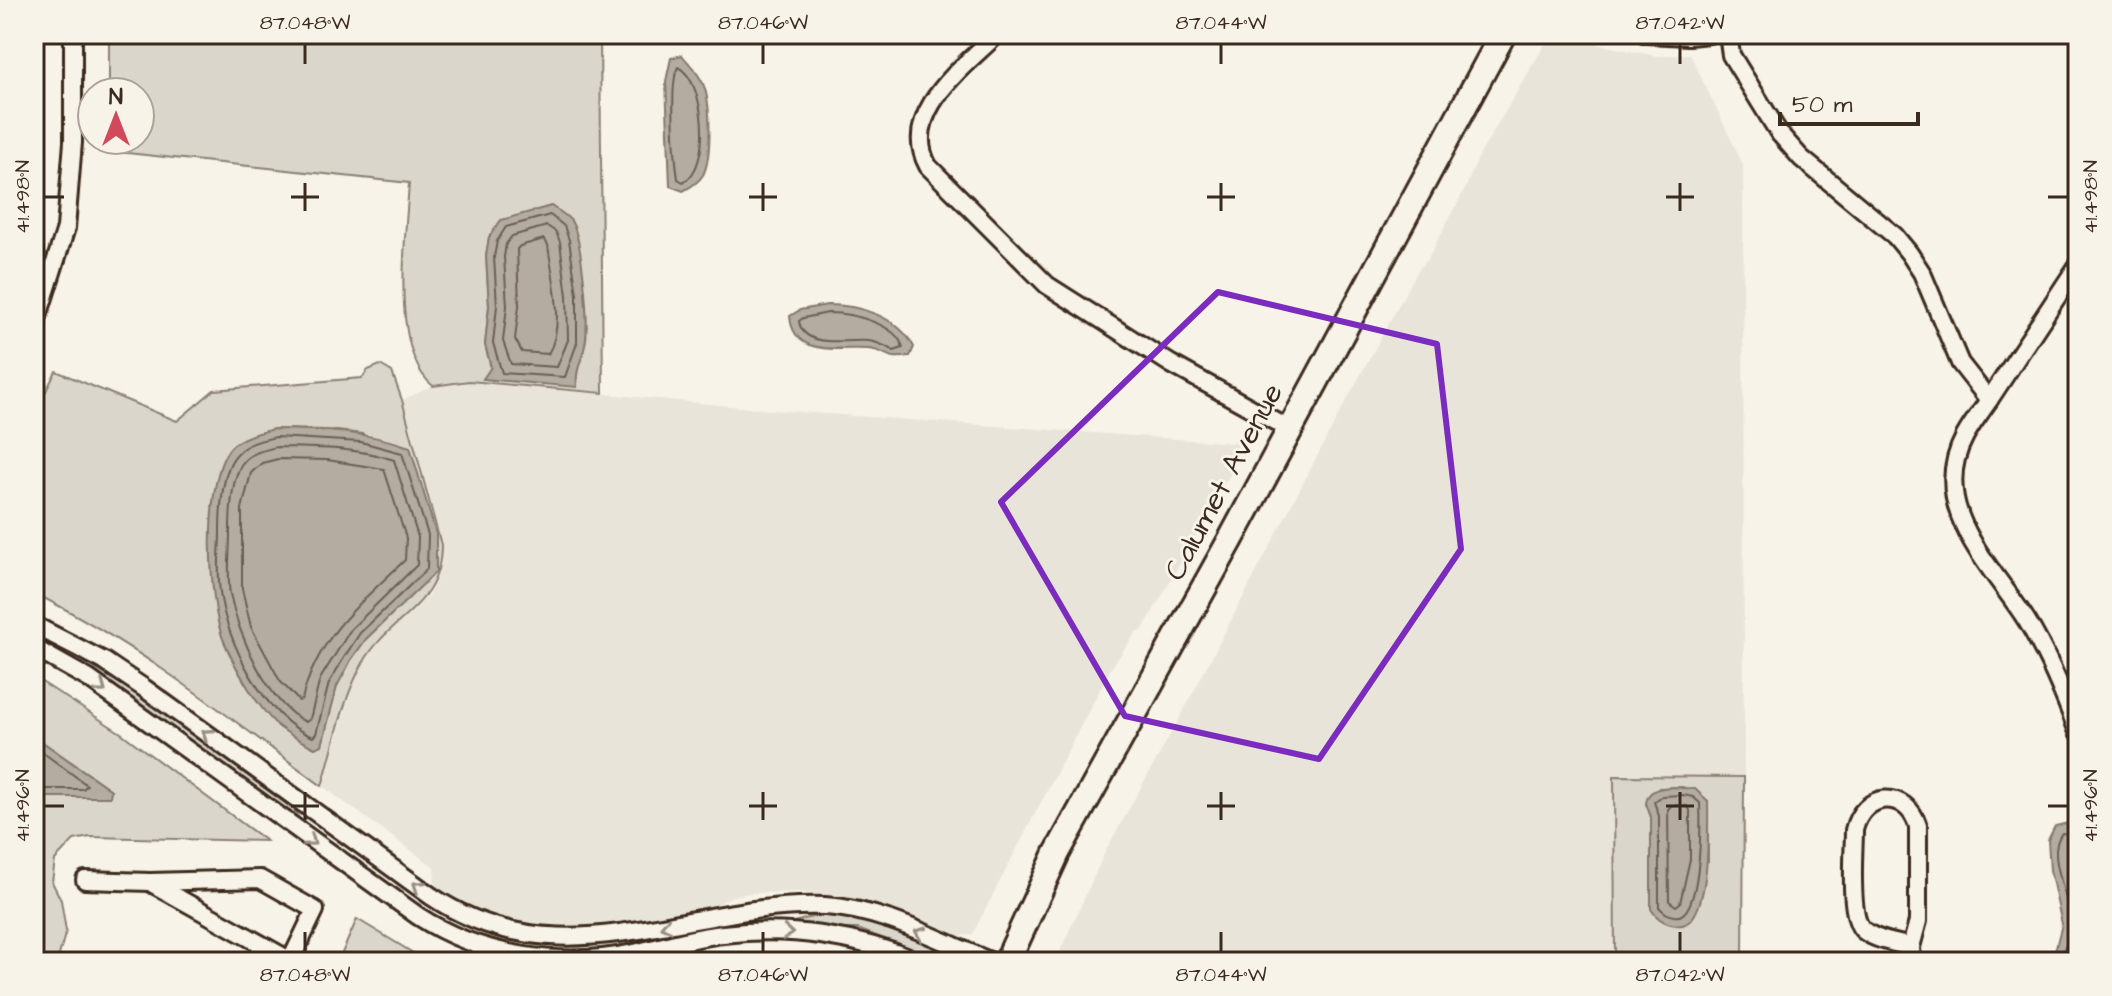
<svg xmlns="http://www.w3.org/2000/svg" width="2112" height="996" font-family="'Architects Daughter',sans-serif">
<rect width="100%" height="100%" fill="#f7f3e8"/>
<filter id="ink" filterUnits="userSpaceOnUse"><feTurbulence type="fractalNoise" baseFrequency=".0125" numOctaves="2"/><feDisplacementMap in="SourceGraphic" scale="16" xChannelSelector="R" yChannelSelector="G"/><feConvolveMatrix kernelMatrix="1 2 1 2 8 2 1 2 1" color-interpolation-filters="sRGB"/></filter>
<g filter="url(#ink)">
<g fill="#e9e4d9">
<path d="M1551 34H1576L1601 45 1656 56 1690 54 1743 164 1744 777H1614L1615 962H1055L1106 850 1183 712 1344 405 1418 270 1428 258 1464 191 1480 154Z"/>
<path d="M469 381 772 410 1247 444 1142 631H1137L1111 668 972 935 953 936 878 906 800 892 752 893 732 896 720 903 624 927 564 929 541 928 486 914 444 896 435 885 434 867 322 786 353 685 363 662 386 632 428 596 436 581 441 564V545L402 400 433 386Z"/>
</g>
<g fill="#dbd6cb" stroke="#8b8074" stroke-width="2" fill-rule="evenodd">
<path d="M109 34H600L603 393 469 381 433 386C389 350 406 235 409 183L109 151V140H140V92H109ZM551 206 571 221 577 238 585 294 579 359 575 372 577 386 484 379 491 368 485 345 489 306 486 256 489 237 521 215Z"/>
<path d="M380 365 392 372 402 400 441 545C441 609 391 614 363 663 342 700 334 746 322 786 229 717 139 645 34 593V415L56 371 177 421 214 390 362 378 368 370ZM274 429 328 430 363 434 435 572 366 639 351 660 337 686 322 745 315 748 278 726 255 698 212 505 251 435Z"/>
<path d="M34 635 83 661 141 697 301 815 280 808 82 667 34 639Z"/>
<path d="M34 677 121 733 266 841 90 837 74 840 55 860 52 882 61 900 66 931 57 962H34L35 807 47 797H109L111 790 34 736Z"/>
<path d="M1614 776 1744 777 1743 962H1615ZM1683 787 1708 801V861L1651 867V817L1646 804 1659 788Z"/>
<path d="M820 915C861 912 916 941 954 956L957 962H944L858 929H814L782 925Z"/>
<path d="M357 919 428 962H338Z"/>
</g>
<g fill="#b4aca0" stroke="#84786c" stroke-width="2">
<path d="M682 55C690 65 700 74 704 86 711 105 712 158 703 175 698 183 691 187 683 191L670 186 666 81 671 58Z"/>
<path d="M551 206C557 210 567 215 571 221 582 236 590 326 585 345 582 361 575 370 577 387L483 379 491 367 485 345 489 306 486 256 489 237 501 220Z"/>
<path d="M827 305C859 305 898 316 914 347L910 356C884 361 887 350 868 349 839 347 793 358 790 316L800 310Z"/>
<path d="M274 429C321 430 365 431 410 447L436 534V572L366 639 351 660 337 686 322 745 315 748C303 742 289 735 278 726 257 707 234 666 223 639 208 601 203 480 230 448 241 436 259 433 274 429Z"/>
<path d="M34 736 111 790 110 797H48L35 807 34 813Z"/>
<path d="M1673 787 1695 789 1708 801C1708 824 1712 930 1677 925 1665 924 1657 919 1651 909V817L1646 803C1648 789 1660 788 1673 787Z"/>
<path d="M2068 823 2078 829V962H2052L2062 924 2050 870 2048 840 2055 826Z"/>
</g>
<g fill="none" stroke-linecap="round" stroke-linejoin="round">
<g stroke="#6b5e52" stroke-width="2">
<path d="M678 67C706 81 712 169 683 182L678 179C675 158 669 82 678 67Z"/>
<path d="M550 215 564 226 569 240 577 294V343L565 377 502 373 493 343 497 306 494 257 497 241 506 227Z"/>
<path d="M547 226 556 232 560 242 567 296 568 340 557 367 511 364 503 341 507 306 504 257 506 244 512 236Z"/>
<path d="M544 239 548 245C552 278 566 324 548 354L522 352 515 339 519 306 517 249 520 246Z"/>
<path d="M828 313C850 313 897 323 903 348L894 351C887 347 878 342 869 341 849 339 803 350 799 321L803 318Z"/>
<path d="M276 437 361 442 402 453 428 535 427 569 360 633 345 656 329 683 316 734 313 737C265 719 226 641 220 592 217 572 220 551 220 531 220 510 222 469 237 454 246 443 262 440 276 437Z"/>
<path d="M277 447C316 448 357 447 394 460L418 537 417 565 351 629 320 679 310 719 306 722C268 705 238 633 230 594 227 575 230 552 230 533 230 514 231 476 244 461 252 452 265 450 277 447Z"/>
<path d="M278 459 327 460 384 469 406 538 405 560C360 603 318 636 302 699L299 701 280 681 251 627 242 589V509L251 473 262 463Z"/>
<path d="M34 746 87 785 83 789H46L34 798"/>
<path d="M1683 795 1693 797 1700 803C1701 821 1702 923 1674 916 1667 915 1664 912 1659 907V816L1654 802 1662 796Z"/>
<path d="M1672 805 1687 806 1690 810V859L1680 903 1676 906 1669 901 1668 809Z"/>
<path d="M2060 962C2063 951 2069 937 2070 925 2072 899 2044 855 2062 833L2078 835"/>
</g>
<defs>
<g id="street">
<path d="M997 34C964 67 899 113 928 166L1047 285 1171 364 1289 429"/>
<path d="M1646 34 1689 36 1709 34"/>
<path d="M1728 34 1731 55 1779 133 1801 158 1895 236 1909 253 1922 273 1960 363 1989 400C1981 412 1972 423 1965 436 1926 508 1993 566 2027 621 2048 655 2064 694 2078 732"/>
<path d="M34 329 66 228 73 142V34"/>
<path d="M1989 400 2078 265"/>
<path d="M34 625 104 661 144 688 431 896C563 984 686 901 825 906 882 909 940 941 992 962"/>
<path d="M34 648 89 679 418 916C481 957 561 968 634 953 663 947 693 937 723 934 789 926 857 936 919 962"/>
<path d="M85 880 150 882 260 879 315 910 290 962"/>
<path d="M153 884 291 961"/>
<path d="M1911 947C1896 943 1875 940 1863 930 1848 916 1854 851 1854 830 1863 792 1906 788 1918 826V921L1911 947 1912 962"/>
</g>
<path id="secondary" d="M1007 962 1057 853 1231 539 1503 34"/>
</defs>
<use href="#street" stroke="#3b2a1e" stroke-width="22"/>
<use href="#secondary" stroke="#3b2a1e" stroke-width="30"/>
<use href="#street" stroke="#f7f3e8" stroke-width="16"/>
<use href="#secondary" stroke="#f7f3e8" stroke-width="24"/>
</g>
<defs><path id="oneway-chevron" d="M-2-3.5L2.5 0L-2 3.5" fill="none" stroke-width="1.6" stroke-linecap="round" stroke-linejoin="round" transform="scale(2)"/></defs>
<g stroke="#998e83">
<use href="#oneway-chevron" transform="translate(101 688) rotate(36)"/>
<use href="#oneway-chevron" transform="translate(207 734) rotate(-144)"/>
<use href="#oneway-chevron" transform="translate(311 841) rotate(35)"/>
<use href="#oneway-chevron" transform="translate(418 886) rotate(-145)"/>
<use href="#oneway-chevron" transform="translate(666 926) rotate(168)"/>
<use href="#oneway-chevron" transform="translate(788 933) rotate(4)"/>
<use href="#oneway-chevron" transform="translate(920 933) rotate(-157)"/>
</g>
</g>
<path fill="none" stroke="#7b2cbf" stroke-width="6" stroke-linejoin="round" d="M1218 292 1437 344 1461 549 1319 759 1125 716 1001 502Z"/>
<path fill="none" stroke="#3b2a1e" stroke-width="3" d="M305 44V64M763 44V64M1221 44V64M1680 44V64M305 183V211M763 183V211M1221 183V211M1680 183V211M44 197H64M291 197H319M749 197H777M1207 197H1235M1666 197H1694M2048 197H2068M305 792V820M763 792V820M1221 792V820M1680 792V820M44 806H64M291 806H319M749 806H777M1207 806H1235M1666 806H1694M2048 806H2068M305 932V952M763 932V952M1221 932V952M1680 932V952"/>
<g text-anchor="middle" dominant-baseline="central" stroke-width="6" stroke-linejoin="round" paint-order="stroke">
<g font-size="30" fill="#3b2a1e" stroke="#f7f3e8">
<text transform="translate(1224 482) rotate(-62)">Calumet Avenue</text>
</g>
</g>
<rect width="2112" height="996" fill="none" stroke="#f7f3e8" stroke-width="88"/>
<g transform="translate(116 116)"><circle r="38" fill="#f7f3e8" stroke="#aca397" stroke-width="2"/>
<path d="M0-6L14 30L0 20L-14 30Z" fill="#d1495b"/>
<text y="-12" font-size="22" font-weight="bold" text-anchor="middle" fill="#3b2a1e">N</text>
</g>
<path d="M1780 112v12h138v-12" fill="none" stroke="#3b2a1e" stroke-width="4"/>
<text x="1792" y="112" font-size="24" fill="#3b2a1e" stroke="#f7f3e8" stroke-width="6" paint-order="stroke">50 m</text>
<rect x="44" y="44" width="2024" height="908" fill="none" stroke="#3b2a1e" stroke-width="3"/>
<g font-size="20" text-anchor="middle" fill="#3b2a1e">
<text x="305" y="29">87.048°W</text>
<text x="763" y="29">87.046°W</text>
<text x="1221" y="29">87.044°W</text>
<text x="1680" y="29">87.042°W</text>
<text transform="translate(22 197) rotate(-90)" y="7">41.498°N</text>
<text transform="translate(2090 197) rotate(-90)" y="7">41.498°N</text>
<text transform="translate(22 806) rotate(-90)" y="7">41.496°N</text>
<text transform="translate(2090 806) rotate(-90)" y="7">41.496°N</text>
<text x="305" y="981">87.048°W</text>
<text x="763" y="981">87.046°W</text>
<text x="1221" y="981">87.044°W</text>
<text x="1680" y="981">87.042°W</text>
</g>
</svg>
